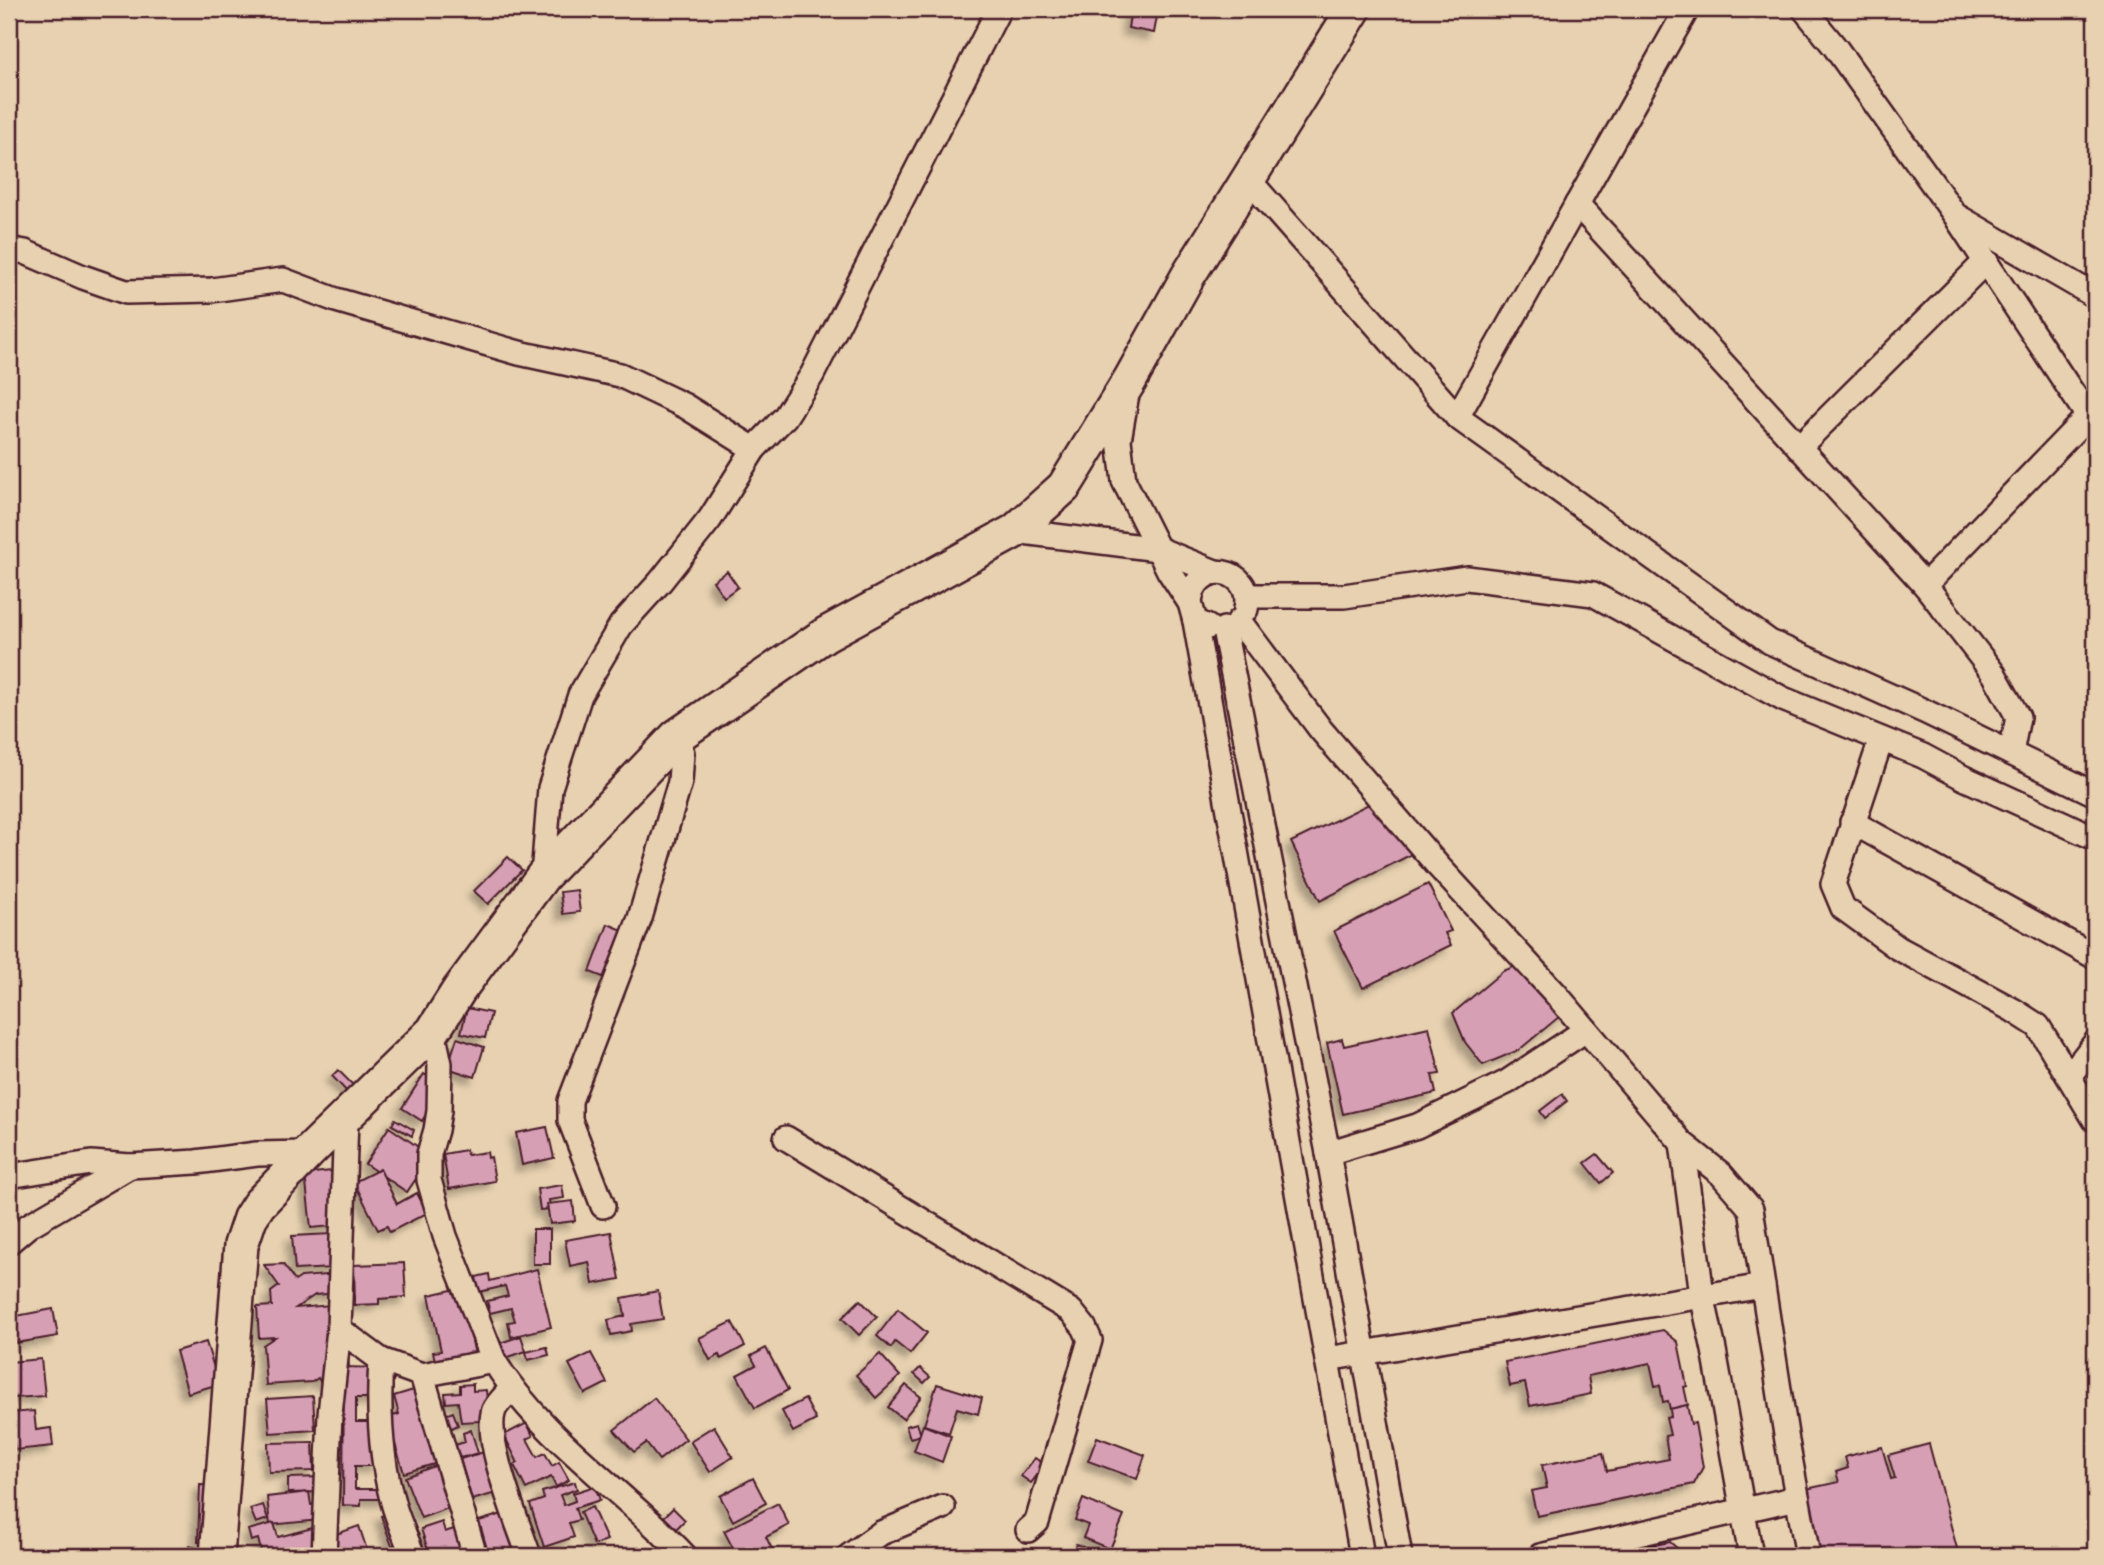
<svg xmlns="http://www.w3.org/2000/svg" width="2104" height="1565" font-family="Kalam,sans-serif">
<defs>
<filter id="shadow"><feDropShadow dx="-6" dy="6" stdDeviation="3.5" flood-color="#0004"/></filter>
</defs>
<rect width="100%" height="100%" fill="#e7d1b0"/>
<filter id="ink" filterUnits="userSpaceOnUse"><feTurbulence type="fractalNoise" baseFrequency=".0143" numOctaves="2"/><feDisplacementMap in="SourceGraphic" scale="14" xChannelSelector="R" yChannelSelector="G"/><feConvolveMatrix kernelMatrix="1 2 1 2 8 2 1 2 1" color-interpolation-filters="sRGB"/></filter>
<g filter="url(#ink)">
<g fill="#d69fb4" stroke="#4a1f2b" stroke-width="2" filter="url(#shadow)">
<path d="M1131 9 1158 11 1154 33 1128 28Z"/>
<path d="M727 571 738 587 724 597 713 581Z"/>
<path d="M1383 797 1412 854 1320 901 1291 842Z"/>
<path d="M508 857 522 870 488 904 474 891Z"/>
<path d="M1428 884 1451 931 1445 933 1451 945 1363 988 1334 931Z"/>
<path d="M577 890 580 912 563 914 560 892Z"/>
<path d="M608 924 635 935 608 979 590 972Z"/>
<path d="M1531 960 1571 1007 1519 1050 1483 1065 1465 1042 1453 1013 1503 971Z"/>
<path d="M467 1008 491 1013 485 1038 461 1033Z"/>
<path d="M1429 1027 1440 1074 1432 1075 1436 1093 1343 1114 1327 1043 1342 1039 1344 1046Z"/>
<path d="M457 1038 484 1047 475 1077 447 1068Z"/>
<path d="M338 1070 356 1088 350 1095 332 1076Z"/>
<path d="M424 1074 449 1090 439 1105 451 1112 444 1122 428 1111 422 1121 402 1108Z"/>
<path d="M1562 1094 1567 1101 1545 1118 1540 1111Z"/>
<path d="M395 1119 414 1130 412 1136 392 1125Z"/>
<path d="M389 1127 427 1153 424 1167 407 1192 365 1164Z"/>
<path d="M547 1127 554 1158 522 1165 516 1133Z"/>
<path d="M466 1150 467 1155 487 1152 488 1158 491 1157 495 1181 449 1189 443 1154Z"/>
<path d="M1597 1154 1613 1173 1601 1183 1585 1163Z"/>
<path d="M349 1169 355 1224 311 1228 305 1174Z"/>
<path d="M380 1169 397 1204 417 1193 427 1213 390 1232 387 1226 378 1230 354 1182Z"/>
<path d="M562 1185 564 1198 549 1200 550 1209 540 1210 537 1189Z"/>
<path d="M573 1201 575 1221 550 1224 547 1204Z"/>
<rect x="533" y="1229" width="17" height="35"/>
<path d="M611 1232 620 1279 593 1284 589 1262 570 1266 565 1240Z"/>
<path d="M331 1234 333 1268 295 1270 292 1236Z"/>
<path d="M404 1263 406 1297 379 1299V1304L355 1305 354 1265Z"/>
<path d="M283 1264 295 1281 301 1277 338 1274 339 1293 315 1295 296 1308 344 1304 350 1381 321 1383 318 1378 312 1382 266 1385 263 1345 275 1337 259 1338 257 1307 272 1306 271 1292 279 1286 264 1265Z"/>
<path d="M537 1269 551 1327 511 1337 508 1322 515 1321 511 1308 490 1313 487 1301 508 1296 505 1286 479 1292 476 1277 489 1274 490 1281Z"/>
<path d="M461 1288 476 1360 437 1369 433 1352 441 1351 429 1295Z"/>
<path d="M658 1291 663 1319 631 1324 632 1331 611 1335 608 1320 625 1316 622 1298Z"/>
<path d="M860 1300 877 1317 859 1335 842 1318Z"/>
<path d="M53 1309 58 1336 16 1343 11 1317Z"/>
<path d="M898 1309 927 1333 910 1354 895 1342 891 1348 877 1336Z"/>
<path d="M732 1322 745 1346 721 1359 719 1355 710 1360 699 1338Z"/>
<path d="M1663 1330 1678 1342 1687 1386 1684 1387 1688 1405 1670 1409 1668 1401 1663 1402 1660 1385 1655 1386 1650 1363 1588 1376 1591 1394 1530 1406 1525 1383 1510 1386 1505 1362Z"/>
<path d="M521 1336 526 1351 505 1358 500 1343Z"/>
<path d="M206 1342 219 1384 188 1393 176 1351Z"/>
<path d="M547 1347 549 1355 528 1360 526 1352Z"/>
<path d="M766 1348 788 1390 755 1408 737 1375 756 1365 751 1356Z"/>
<path d="M591 1353 607 1383 585 1394 569 1364Z"/>
<path d="M880 1354 900 1376 876 1398 856 1375Z"/>
<path d="M41 1359 45 1396 13 1398 9 1362Z"/>
<path d="M344 1367 379 1368V1398H356V1422H376V1466H355V1489H388L387 1499H361V1506L343 1505Z"/>
<path d="M920 1368 930 1377 924 1383 914 1374Z"/>
<path d="M473 1384V1391L486 1390 491 1438 481 1439 479 1421 461 1422 458 1402 446 1403 445 1393 460 1392V1385Z"/>
<path d="M937 1384 982 1398 978 1414 957 1408 949 1433 924 1425Z"/>
<path d="M906 1385 921 1397 903 1419 888 1407Z"/>
<path d="M420 1388 444 1461 404 1473 387 1418 399 1414 394 1396Z"/>
<path d="M313 1396 315 1430 270 1433 267 1399Z"/>
<path d="M654 1398 686 1439 659 1460 646 1443 634 1452 614 1430Z"/>
<path d="M805 1399 816 1420 793 1432 782 1411Z"/>
<path d="M1687 1405 1691 1424 1695 1423 1703 1467 1694 1484 1537 1516 1531 1491 1547 1488 1542 1465 1603 1453 1607 1471 1669 1459 1665 1436 1670 1435 1666 1418 1671 1417 1670 1409Z"/>
<path d="M34 1411 36 1430 51 1428 53 1446 15 1450 10 1413Z"/>
<path d="M453 1412 458 1425 450 1429 445 1415Z"/>
<path d="M527 1423 533 1436 527 1439 537 1457 545 1453 552 1466 559 1462 569 1480 556 1487 551 1477 526 1489 514 1465 518 1463 504 1435Z"/>
<path d="M917 1423 921 1435 910 1438 906 1426Z"/>
<path d="M923 1425 951 1436 942 1462 914 1451Z"/>
<path d="M714 1426 733 1457 710 1472 690 1441Z"/>
<path d="M471 1430 478 1453 460 1458 455 1445 465 1442 463 1433Z"/>
<path d="M1097 1437 1145 1455 1137 1479 1088 1461Z"/>
<path d="M313 1442 314 1471 269 1472 268 1443Z"/>
<path d="M1929 1444 1959 1556H1821L1806 1489 1839 1482 1836 1472 1848 1468 1845 1457 1882 1447 1891 1479 1895 1478 1888 1455Z"/>
<path d="M491 1450 503 1491 472 1500 460 1459Z"/>
<path d="M1035 1458 1045 1465 1031 1483 1021 1476Z"/>
<path d="M448 1461 454 1506 421 1518 405 1477Z"/>
<path d="M323 1477V1492L288 1493V1478Z"/>
<path d="M753 1478 766 1503 733 1521 720 1496Z"/>
<path d="M575 1482 577 1489 560 1495 564 1505 575 1501 573 1493 595 1486 600 1500 575 1508 579 1520 569 1523 574 1537 544 1547 530 1504 544 1499 542 1492Z"/>
<path d="M200 1485 224 1486 222 1543 198 1542Z"/>
<path d="M309 1492 311 1505 319 1504 320 1520 270 1525 267 1497Z"/>
<path d="M1083 1499 1124 1516 1110 1549 1083 1538 1088 1525 1075 1520Z"/>
<path d="M778 1503 789 1525 766 1537 773 1551 763 1556H728L735 1552 724 1531Z"/>
<path d="M263 1505 268 1519 256 1523 250 1509Z"/>
<path d="M592 1507 607 1540 594 1545 580 1512Z"/>
<path d="M673 1508 685 1520 676 1529 664 1517Z"/>
<path d="M509 1512 536 1556H489L479 1521Z"/>
<path d="M392 1513 402 1542 392 1546 381 1516Z"/>
<path d="M442 1522 445 1532 460 1527 469 1556H430L421 1529Z"/>
<path d="M274 1523 278 1537 320 1526 328 1556H282L280 1551 262 1555 258 1539 251 1541 248 1530Z"/>
<path d="M359 1526 369 1556H331L325 1538Z"/>
<path d="M1670 1542 1686 1556H1599Z"/>
<path d="M1076 1544 1094 1552 1092 1556H1071Z"/>
<path d="M189 1546 216 1552 215 1556H187Z"/>
</g>
<g fill="none" stroke-linecap="round" stroke-linejoin="round">
<defs>
<g id="street">
<path d="M1804 9 1835 47 1955 215 2095 296"/>
<path d="M1248 179 1457 417 1770 642 1924 711 2095 794"/>
<path d="M1577 204 1925 585 1994 674 2018 717 2011 753"/>
<path d="M1958 220 2095 427"/>
<path d="M9 249 25 252 83 277 126 292 212 290 283 280 336 300 519 353 620 375 685 406 754 449"/>
<path d="M1127 394 1119 440 1124 481 1169 571 1190 603 1195 621 1208 627"/>
<path d="M1457 417 1687 9"/>
<path d="M1799 447 1986 261"/>
<path d="M1015 531 1158 549 1215 572"/>
<path d="M1925 585 2088 416"/>
<path d="M1247 596H1344L1467 578 1593 594 1783 699 1923 756 1964 778 2095 838"/>
<path d="M1190 603C1194 556 1255 567 1246 609"/>
<path d="M1195 621 1362 1556"/>
<path d="M1239 621 1321 730 1439 867 1555 993 1682 1143 1721 1174 1751 1209 1787 1441 1808 1556"/>
<path d="M1224 629 1328 1153 1400 1556"/>
<path d="M1881 740 1833 884 1843 908 1898 948 2013 1010 2038 1026 2095 1120"/>
<path d="M1852 822 2095 957"/>
<path d="M543 876 550 788 580 695 621 625 660 582 710 519 754 449 785 417 812 375 999 9"/>
<path d="M433 1031 440 1064 439 1111 436 1130 429 1154V1180L445 1236 494 1361"/>
<path d="M2070 1075 2095 1043"/>
<path d="M786 1138 1071 1311 1084 1327 1090 1340 1037 1522 1028 1530"/>
<path d="M1682 1143 1702 1295 1714 1350 1751 1556"/>
<path d="M1328 1153 1417 1126 1507 1082 1586 1030"/>
<path d="M9 1176 91 1163 130 1166 196 1162 257 1154 308 1153"/>
<path d="M603 1206 570 1120V1101L640 918 680 782 682 753 677 736"/>
<path d="M9 1242 28 1226 130 1166"/>
<path d="M339 1329 381 1360C378 1408 380 1459 394 1506 399 1523 407 1540 413 1556"/>
<path d="M1327 1359 1763 1286"/>
<path d="M381 1360 422 1375 494 1361C542 1439 623 1490 685 1556"/>
<path d="M422 1375 475 1556"/>
<path d="M511 1389C506 1395 497 1403 494 1410 483 1440 519 1525 529 1556"/>
<path d="M324 1556 330 1414 339 1329 346 1118"/>
<path d="M849 1556 881 1533 943 1507"/>
<path d="M1540 1556 1797 1498"/>
</g>
<path id="secondary" d="M217 1556 241 1245 250 1218 259 1204 308 1153 433 1031 459 990 543 876 677 736 826 634 1015 531 1064 487 1130 380 1188 276 1354 9"/>
</defs>
<use href="#street" stroke="#4a1f2b" stroke-width="28"/>
<use href="#secondary" stroke="#4a1f2b" stroke-width="38"/>
<use href="#street" stroke="#e7d1b0" stroke-width="23"/>
<use href="#secondary" stroke="#e7d1b0" stroke-width="33"/>
</g>
</g>
<rect width="2104" height="1565" fill="none" stroke="#e7d1b0" stroke-width="35"/>
<rect x="18" y="18" width="2069" height="1530" fill="none" stroke="#4a1f2b" stroke-width="2.5" filter="url(#ink)"/>
</svg>
